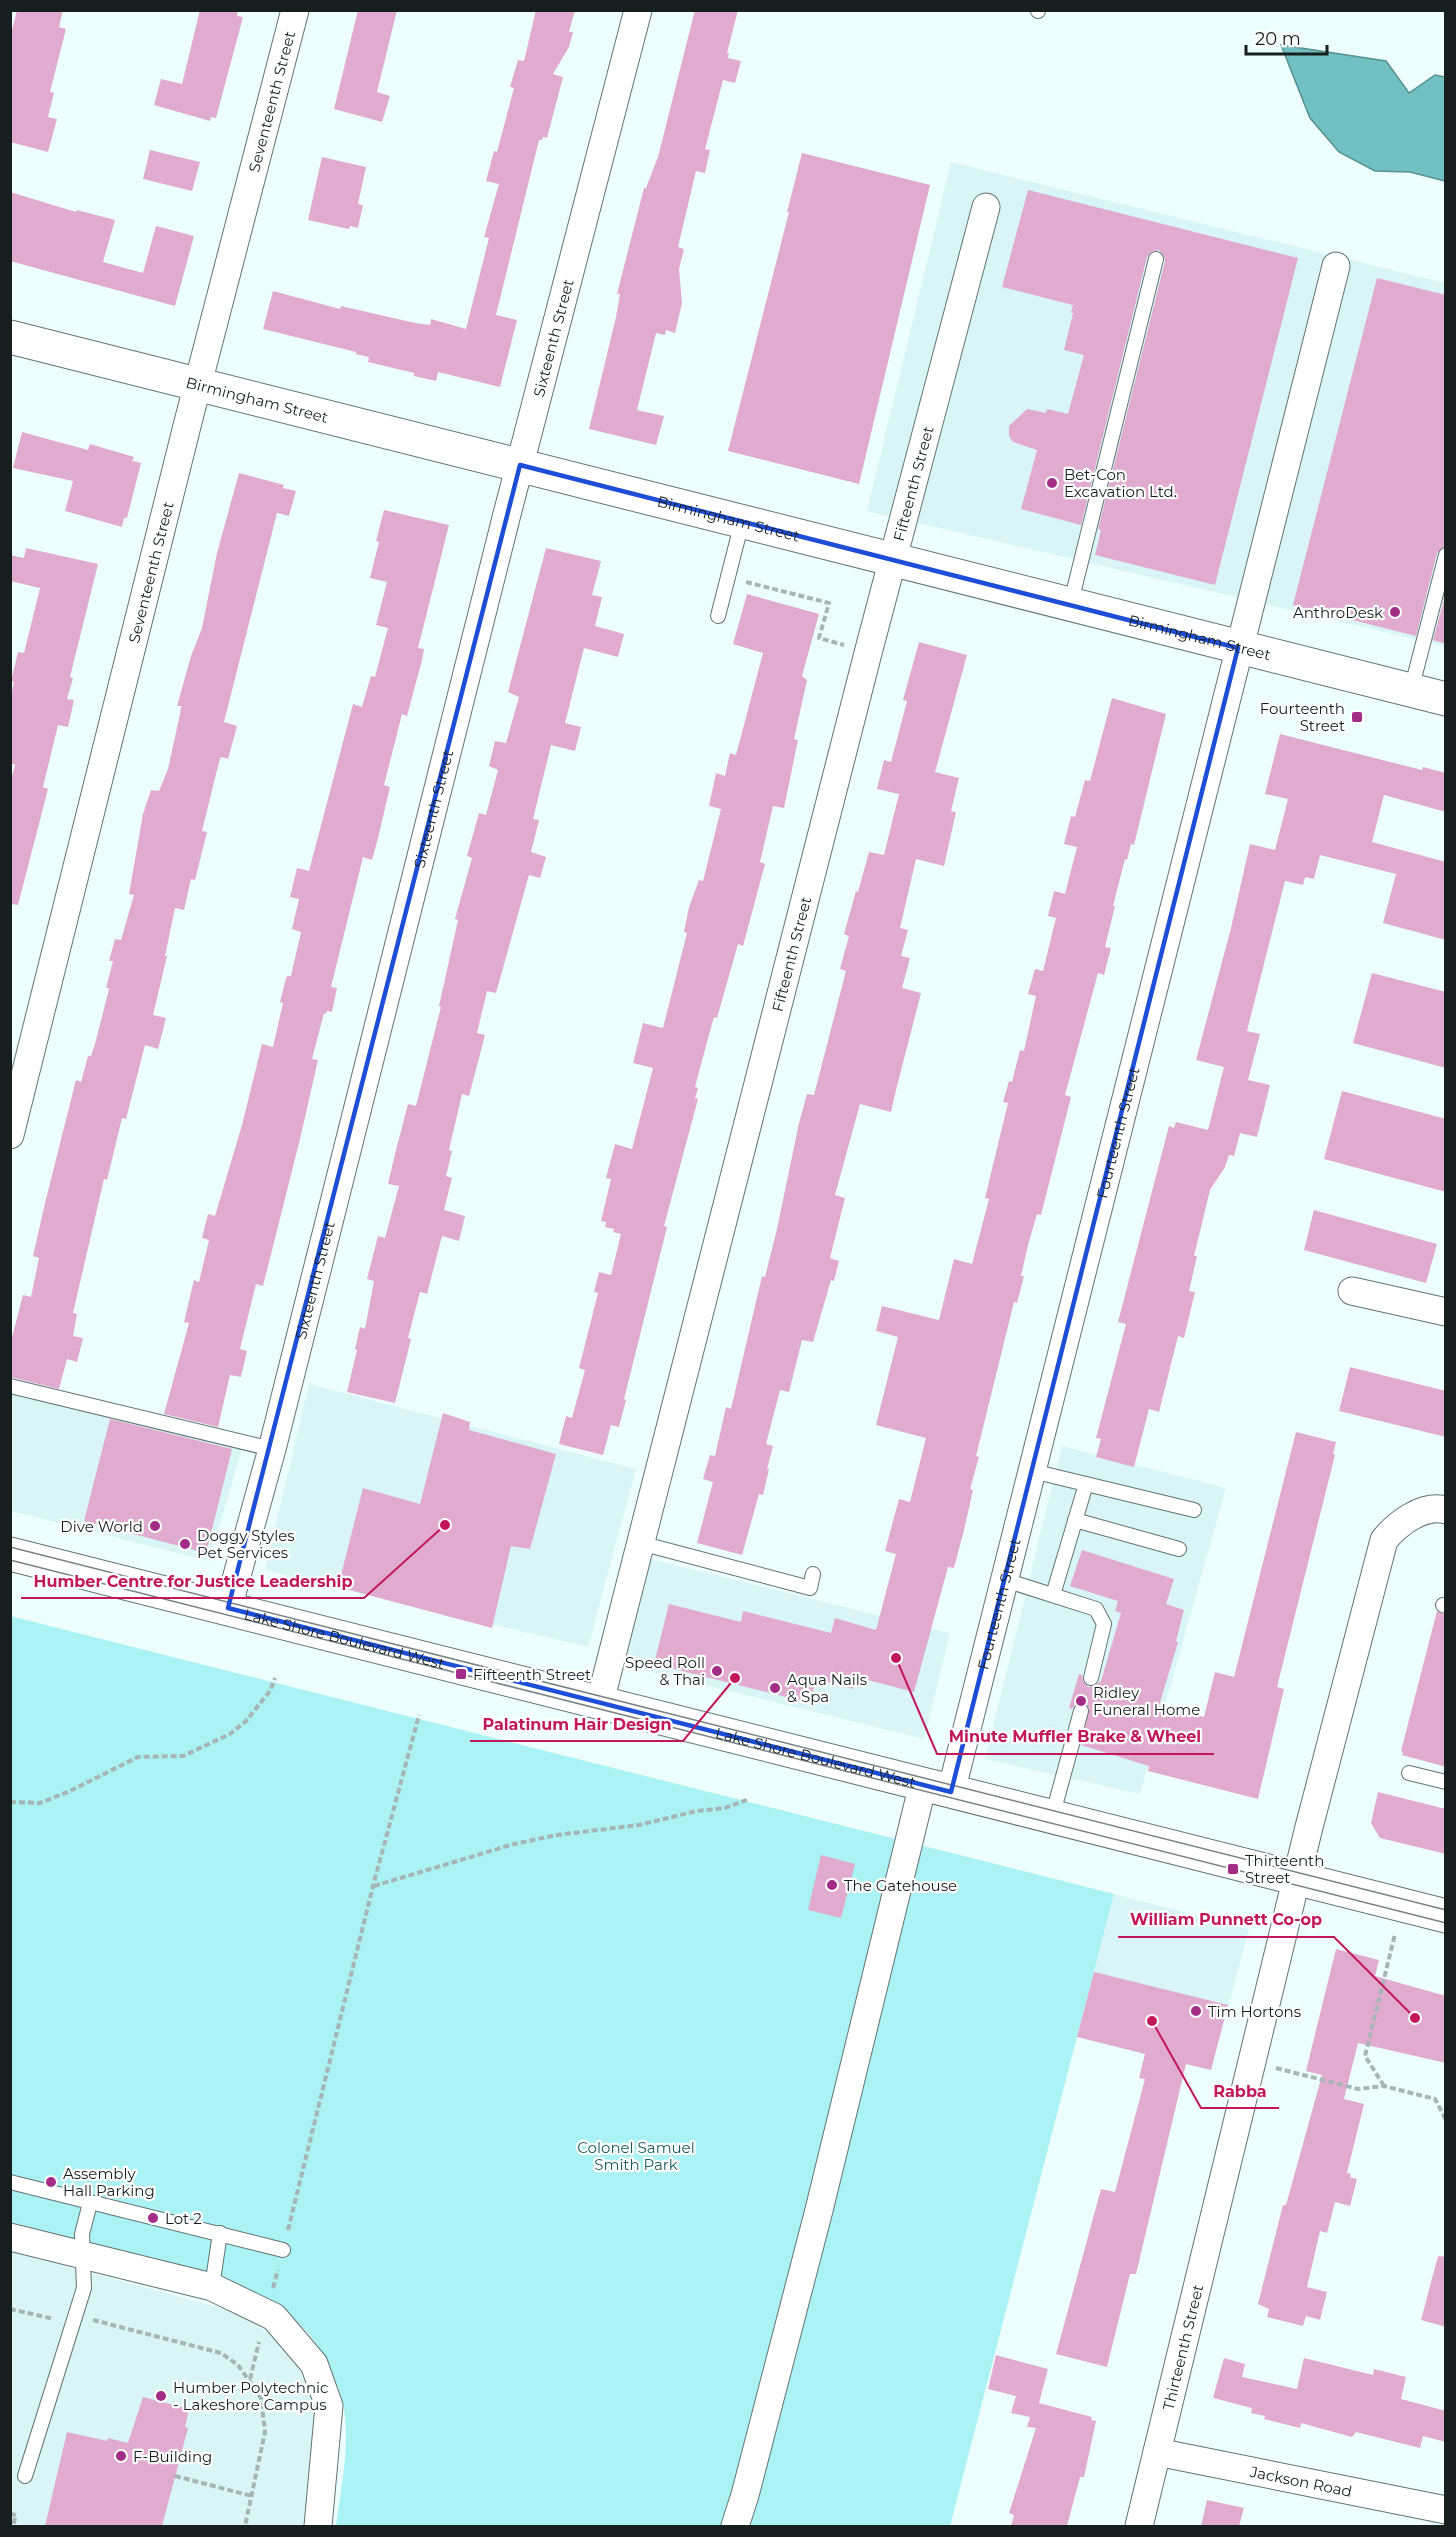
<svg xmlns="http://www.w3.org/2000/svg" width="1456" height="2537" font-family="Montserrat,sans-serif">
<rect width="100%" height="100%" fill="#ecfefe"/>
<g fill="#d9f5f5">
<path d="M951 162 1445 283V646L867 511Z"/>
<path d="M309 1384 636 1469 588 1647 265 1570Z"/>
<path d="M10 1387 244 1442 209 1561 11 1511Z"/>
<path d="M1062 1446 1226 1488 1140 1794 985 1759Z"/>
<path d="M646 1558 950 1633 924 1739 620 1664Z"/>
<path d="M1114 1894 1249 1929 1211 2070 1077 2037Z"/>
<path d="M10 2251 228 2310 252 2322 273 2337 298 2368 315 2406 317 2430 307 2526H11Z"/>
</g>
<path fill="#aaf2f3" d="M10 1616 1114 1894 950 2526H336C341 2487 351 2444 343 2404 340 2389 333 2375 327 2361 289 2289 215 2277 143 2257 99 2246 55 2234 11 2222Z"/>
<path fill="#72c1c2" stroke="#579091" stroke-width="1.5" d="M1281 45 1386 61 1409 93 1435 75 1445 77V181L1410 172 1375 171 1339 152 1310 118Z"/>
<g fill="#e1abcf">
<path d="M17 10H63L59 27 66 29 50 92 54 93 48 117 57 119 48 152 10 142V38Z"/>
<path d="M200 10H238L237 16 243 17 216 118 211 117 210 121 154 105 161 79 182 84Z"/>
<path d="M358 10H397L377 92 390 96 382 122 334 109Z"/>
<path d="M536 10H575L569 32H573L569 47 553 74 563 77 547 138 543 137 542 140H539L496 315 517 320 500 387 438 372 436 381 414 376V373L368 362 369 357 356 354V352L263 329 273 291 340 309 341 306 415 323 430 325 431 319 466 329 489 238 484 237 499 184 486 181 494 151 497 152 514 88 510 87 518 60 524 61Z"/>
<path d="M695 10H738L727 53H729L728 58 741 61 735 83 723 80 705 149 710 150 705 173 696 171 678 247 684 249 679 269 682 303 675 333 666 330 665 335 656 333 637 410 664 416 656 445 589 429 616 317 620 294H617L644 188H646L658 157Z"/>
<path d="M150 150 200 162 192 191 143 179Z"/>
<path d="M802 153 930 185 859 484 728 451 789 212H787Z"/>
<path d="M322 157 366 167 358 204 363 205 358 228 350 226 349 229 308 220Z"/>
<path d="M1028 190 1298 258 1215 585 1095 555 1101 530 1098 529 1165 261 1164 256 1159 250 1153 251 1147 257 1081 525 1021 509 1037 450 1013 442 1009 436V426L1027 409 1046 413 1047 409 1068 414 1084 355 1064 350 1073 313 1071 312 1073 305 1002 287Z"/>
<path d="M10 192 76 212 77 210 115 220 103 262 143 273 156 226 194 236 175 306 10 261Z"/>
<path d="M1377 278 1446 295V546L1437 553 1416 636 1293 605Z"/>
<path d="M22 432 88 450 90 444 134 457 132 461 141 463 127 518H124L122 527 65 511 73 481 13 468Z"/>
<path d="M239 473 284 485 283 488 296 491 289 516 277 513 224 722 237 726 228 759 221 757 219 762 202 831 207 832 195 880 191 879 184 910 175 908 165 956H167L153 1015 166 1018 158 1049 145 1045 126 1119 122 1118 107 1180 104 1179 73 1313 77 1314 73 1336 83 1338 77 1362 67 1359 59 1389 10 1377V1345L23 1295 31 1297 39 1258 33 1256 45 1203 76 1080 81 1082 88 1056H91L95 1044 108 993 109 988H106L113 961H109L115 939 121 940 134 895 129 894 143 814 151 790 159 791 168 769 180 714 181 706H177L191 656 202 628 217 553Z"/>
<path d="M384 510 449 525 418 648 424 649 422 660 407 716 402 714 384 785 390 787 378 838 372 860 363 857 331 987 337 988 332 1012 327 1011 326 1014 324 1013 312 1059 318 1060 300 1139 263 1286 256 1284 240 1349 247 1351 241 1377 230 1375 218 1427 164 1414 189 1323 184 1322 194 1280 199 1282 209 1240 202 1238 208 1214 215 1216 242 1125 262 1044 273 1047 283 1003 280 1002 285 982 287 976H291L301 932 292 929 299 899 290 897 297 868 309 871 353 704 362 707 371 676 375 677 388 628 376 625 387 582 370 578 379 542 376 541Z"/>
<path d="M26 548 98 564 70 677 73 678 67 699 74 700 68 727 58 725 43 787 48 789 18 905 10 904V784L15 765 10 763V702L14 682 11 681 18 652 24 653 40 588 10 581V555L24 558Z"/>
<path d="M546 548 601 561 592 595 602 597 595 626 624 634 618 657 584 648 565 723 581 727 575 751 551 745 533 819 539 820 531 852 546 857 540 878 529 875 496 993 487 991 477 1033 485 1035 469 1096 462 1094 449 1150 452 1151 446 1176 452 1178 444 1210 465 1216 459 1241 442 1236 427 1294 420 1292 408 1338 411 1339 395 1403 347 1392 357 1350 355 1349 360 1327 365 1329 374 1281 367 1279 378 1236 385 1238 399 1186 388 1184 395 1154 408 1104 416 1106 441 1007 439 1006 458 920 455 919 472 858 467 856 479 813 486 815 498 770 489 766 495 741 506 743 519 697 508 692Z"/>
<path d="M1446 593V644L1433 640Z"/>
<path d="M747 594 819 614 802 676 807 680 794 739 798 740 784 808 773 806 760 862 765 864 743 946 738 944 717 1018 714 1017 707 1042 695 1087 698 1088 695 1098 698 1099 664 1226 667 1227 624 1399 626 1400 619 1427 611 1425 603 1455 559 1444 566 1416 572 1418 585 1370 579 1368 598 1293 594 1292 599 1272 611 1275 621 1234 613 1232 614 1229 605 1227 606 1222 601 1221 611 1179 606 1178 615 1144 632 1149 653 1068 633 1063 643 1023 663 1028 687 933 684 932 689 907 699 880 703 881 721 809 709 806 716 773 725 776 730 753 736 755 763 653 733 644Z"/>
<path d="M919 642 967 655 935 772 959 778 951 811 956 812 944 866 916 859 900 928 908 930 901 956 910 958 902 988 921 993 896 1090 891 1112 860 1104 835 1195 845 1198 830 1258 839 1261 834 1281 831 1280 813 1342 802 1340 789 1392 780 1390 766 1444 773 1446 767 1469H769L763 1495 759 1494 742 1555 697 1543 713 1482 703 1479 710 1455 715 1456 726 1407 731 1409 762 1276 765 1277 777 1229 799 1123 807 1094 814 1095 846 971 840 969 849 936 844 934 856 891 858 892 869 852 884 855 899 794 877 789 884 760 891 762 907 701 903 700Z"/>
<path d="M1112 698 1166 714 1134 845 1131 844 1127 860 1125 859 1113 906H1115L1105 947 1111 948 1104 975 1098 973 1065 1095 1071 1097 1041 1215 1037 1214 1028 1245 1021 1276H1024L1017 1303 1014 1302 976 1456 979 1457 970 1489 973 1490 964 1530 954 1568 948 1567 914 1692 856 1677 853 1689 816 1679 810 1703 654 1664 669 1604 741 1622 743 1611 831 1633 835 1618 876 1630 896 1554 885 1551 899 1499 910 1502 926 1438 876 1425 898 1337 876 1331 882 1306 939 1320 954 1259 972 1264 989 1199 985 1198 1008 1103 1003 1102 1009 1081 1012 1082 1020 1050 1024 1051 1036 996 1028 994 1035 969 1043 971 1056 918 1048 916 1054 891 1065 894 1077 847 1064 844 1071 816 1075 817 1085 780 1090 781Z"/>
<path d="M1280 734 1422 770 1423 767 1446 773V812L1384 795 1372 842 1446 862V940L1383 923 1396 874 1320 855 1314 879 1305 877 1303 885 1285 881 1247 1031 1260 1034 1248 1080 1270 1085 1257 1137 1240 1133 1234 1156 1229 1155 1225 1167 1210 1190 1194 1256H1197L1189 1291 1195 1292 1184 1338 1178 1336 1159 1412 1149 1409 1134 1467 1096 1457 1101 1439 1096 1438 1126 1324 1118 1322 1169 1126 1174 1128 1176 1122 1208 1130 1224 1067 1196 1060 1231 928 1250 844 1275 850 1288 799 1265 794Z"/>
<path d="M1372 973 1446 992V1068L1353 1043Z"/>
<path d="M1342 1091 1446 1119V1192L1324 1159Z"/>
<path d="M1314 1210 1437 1244 1426 1283 1304 1250Z"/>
<path d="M1350 1367 1446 1391V1437L1339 1411Z"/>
<path d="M443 1413 470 1422 469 1430 556 1454 530 1549 511 1546 492 1628 338 1587 363 1488 420 1504Z"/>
<path d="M110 1419 232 1449 206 1553 84 1521Z"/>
<path d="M1296 1432 1336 1442 1333 1454 1335 1455 1277 1687 1284 1689 1258 1799 1148 1771 1149 1766 1081 1745 1089 1708 1083 1702 1075 1704 1072 1709 1069 1708 1079 1674 1082 1675 1083 1681 1088 1687 1094 1686 1101 1681 1121 1613 1115 1611 1118 1601 1070 1586 1082 1550 1174 1579 1166 1604 1184 1610 1176 1641 1178 1642 1159 1706 1204 1717 1215 1672 1234 1677Z"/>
<path d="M1437 1611 1446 1615V1767L1402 1755 1403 1752 1401 1751Z"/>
<path d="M1378 1792 1446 1809V1854L1380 1838 1371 1823Z"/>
<path d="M821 1855 855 1864 841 1918 808 1910Z"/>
<path d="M1336 1949 1379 1960 1375 1976 1446 1996V2063L1358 2043 1344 2099 1364 2104 1347 2173 1351 2174 1350 2177 1357 2179 1350 2206 1335 2202 1327 2233 1320 2231 1307 2287 1327 2292 1320 2320 1306 2316 1303 2326 1267 2317 1269 2309 1258 2304 1283 2205H1286L1322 2075 1306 2071Z"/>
<path d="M1094 1972 1228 2005 1211 2070 1186 2064 1136 2274H1130L1107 2367 1056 2354 1101 2189 1115 2192 1145 2079 1139 2078 1145 2054 1077 2037Z"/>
<path d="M1438 2256 1446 2257V2327L1421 2320Z"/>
<path d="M996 2355 1048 2369 1039 2403 1092 2417 1091 2420 1096 2421 1084 2477H1080L1067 2526H1011L1014 2515 1009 2513 1036 2428 1027 2427 1030 2417 1011 2413 1016 2396 988 2389Z"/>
<path d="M1224 2358 1245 2364 1242 2377 1297 2389 1304 2358 1373 2375 1374 2369 1406 2377 1401 2399 1446 2411V2442L1423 2436 1420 2448 1356 2432 1352 2437 1301 2423 1300 2428 1264 2419 1265 2416 1251 2413 1252 2408 1213 2398Z"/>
<path d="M143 2397 189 2409 185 2427 188 2428 162 2526H45L67 2432 107 2441 108 2438 128 2443Z"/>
<path d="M1207 2500 1244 2508 1239 2526H1201Z"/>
</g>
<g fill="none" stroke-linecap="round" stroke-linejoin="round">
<defs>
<g id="service">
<path d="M1038 11V10"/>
<path d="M1070 606 1156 259"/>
<path d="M718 616 742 522"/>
<path d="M1411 690 1446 555"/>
<path d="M10 1386 272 1449"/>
<path d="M1032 1471 1086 1484 1053 1595"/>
<path d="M1086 1484 1194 1510"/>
<path d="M1075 1520 1179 1549"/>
<path d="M640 1543 810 1588 813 1574"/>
<path d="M1005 1580 1096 1609 1104 1624 1091 1678"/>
<path d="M1443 1605 1446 1606"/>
<path d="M1409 1773 1446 1782"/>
<path d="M1052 1817 1081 1711"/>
<path d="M10 2182 283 2250"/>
<path d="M212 2287 220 2233"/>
<path d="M25 2476 84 2288 82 2234 90 2203"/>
</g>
<g id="minor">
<path id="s1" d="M10 1135 188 422 295 10"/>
<path d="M1352 1291 1446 1312"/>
<path id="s2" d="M228 1608 272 1449 506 518 638 10"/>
<path id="s3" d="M600 1702 868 653 986 207"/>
<path id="s4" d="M951 1792 1336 266"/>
<path d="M10 2237 212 2287 274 2317 314 2364 329 2406 318 2526"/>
<path id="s5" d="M1157 2452 1446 2510"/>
<path d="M735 2526 745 2495 819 2210 923 1784"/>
<path id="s6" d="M1139 2526 1308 1831 1384 1540C1398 1523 1423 1504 1446 1510"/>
</g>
<g id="tertiary">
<path id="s7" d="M10 337 1446 699"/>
</g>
<g id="primary">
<path id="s8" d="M10 1554 1446 1916"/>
</g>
</defs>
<use href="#service" stroke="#637373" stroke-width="16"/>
<use href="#minor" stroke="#637373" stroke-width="29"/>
<use href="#tertiary" stroke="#637373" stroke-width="35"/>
<use href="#primary" stroke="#637373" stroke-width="35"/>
<g stroke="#a7b5b5" stroke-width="4" stroke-dasharray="6 3" stroke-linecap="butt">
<path d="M746 582 829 603 819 638 844 645"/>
<path d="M10 1802 40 1803 70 1791 138 1757 183 1756 230 1734 246 1721 270 1691 275 1678"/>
<path d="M374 1886 514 1844 557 1835 639 1825 697 1811 725 1808 749 1799"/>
<path d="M1276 2068 1358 2089 1384 2086 1435 2099 1446 2120"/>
<path d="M1384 2086 1365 2056 1395 1934"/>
<path d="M288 2230 373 1886 419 1715"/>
<path d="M273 2288 278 2270"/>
<path d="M10 2309 54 2319"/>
<path d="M93 2320 221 2353 238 2365 261 2398 265 2432 245 2526"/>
<path d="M250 2379 259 2342"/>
<path d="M175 2476 252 2496"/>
<path d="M10 2514 16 2515 13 2526"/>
</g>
<use href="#service" stroke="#fff" stroke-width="14"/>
<use href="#minor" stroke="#fff" stroke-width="27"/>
<use href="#tertiary" stroke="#fff" stroke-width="33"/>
<use href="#primary" stroke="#fff" stroke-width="33"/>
<g stroke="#788484" stroke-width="1.5">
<path d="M10 1547 1446 1910"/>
<path d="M10 1560 1446 1923"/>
</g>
</g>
<path fill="none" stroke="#1d4ed8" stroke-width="4.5" stroke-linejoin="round" d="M520 465 1238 648 951 1792 228 1608Z"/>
<g fill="#a32d86" stroke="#fff" stroke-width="2">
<circle cx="1052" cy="483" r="6"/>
<circle cx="1395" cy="612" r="6"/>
<rect x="1351" y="711" width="12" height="12" rx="3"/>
<circle cx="155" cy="1526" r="6"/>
<circle cx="185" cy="1544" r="6"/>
<circle cx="717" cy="1671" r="6"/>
<rect x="455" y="1668" width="12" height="12" rx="3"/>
<circle cx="775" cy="1688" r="6"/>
<circle cx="1081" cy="1701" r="6"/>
<rect x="1227" y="1863" width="12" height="12" rx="3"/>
<circle cx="832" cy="1885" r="6"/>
<circle cx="1196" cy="2011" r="6"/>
<circle cx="51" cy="2182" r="6"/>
<circle cx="153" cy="2218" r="6"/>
<circle cx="161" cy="2396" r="6"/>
<circle cx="121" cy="2456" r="6"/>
</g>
<g text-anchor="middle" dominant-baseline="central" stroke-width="4.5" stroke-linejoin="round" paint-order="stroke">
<g font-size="15" fill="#171e1e" stroke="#fff">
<text stroke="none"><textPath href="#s1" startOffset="1066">Seventeenth Street</textPath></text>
<text stroke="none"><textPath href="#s2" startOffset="1311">Sixteenth Street</textPath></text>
<text stroke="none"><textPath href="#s7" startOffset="255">Birmingham Street</textPath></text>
<text stroke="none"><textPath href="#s3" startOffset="1258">Fifteenth Street</textPath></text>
<text stroke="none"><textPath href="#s7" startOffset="741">Birmingham Street</textPath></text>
<text stroke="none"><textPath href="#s1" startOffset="580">Seventeenth Street</textPath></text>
<text stroke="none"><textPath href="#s7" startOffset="1227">Birmingham Street</textPath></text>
<text stroke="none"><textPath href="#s2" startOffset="825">Sixteenth Street</textPath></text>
<text stroke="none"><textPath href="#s3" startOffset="772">Fifteenth Street</textPath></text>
<text stroke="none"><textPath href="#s4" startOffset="680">Fourteenth Street</textPath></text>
<text stroke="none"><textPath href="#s2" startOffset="339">Sixteenth Street</textPath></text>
<text stroke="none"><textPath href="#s4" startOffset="194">Fourteenth Street</textPath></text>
<text stroke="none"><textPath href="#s8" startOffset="345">Lake Shore Boulevard West</textPath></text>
<text stroke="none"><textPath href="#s8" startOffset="831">Lake Shore Boulevard West</textPath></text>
<text stroke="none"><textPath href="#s6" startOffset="184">Thirteenth Street</textPath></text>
<text stroke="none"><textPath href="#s5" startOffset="147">Jackson Road</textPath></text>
</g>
<g font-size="15" fill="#171e1e" stroke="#fff" text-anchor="start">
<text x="1064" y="474">Bet-Con<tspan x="1064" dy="17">Excavation Ltd.</tspan></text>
<text x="1383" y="612" text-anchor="end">AnthroDesk</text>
<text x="1345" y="708" text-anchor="end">Fourteenth<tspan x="1345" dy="17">Street</tspan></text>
<text x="143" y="1526" text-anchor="end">Dive World</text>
<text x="197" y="1535">Doggy Styles<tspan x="197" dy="17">Pet Services</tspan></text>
<text x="705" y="1662" text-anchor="end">Speed Roll<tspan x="705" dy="17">&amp; Thai</tspan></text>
<text x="473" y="1674">Fifteenth Street</text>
<text x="787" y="1679">Aqua Nails<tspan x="787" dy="17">&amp; Spa</tspan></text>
<text x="1093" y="1692">Ridley<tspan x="1093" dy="17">Funeral Home</tspan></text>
<text x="1245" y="1860">Thirteenth<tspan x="1245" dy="17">Street</tspan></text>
<text x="844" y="1885">The Gatehouse</text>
<text x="1208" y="2011">Tim Hortons</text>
<text x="63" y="2173">Assembly<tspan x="63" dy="17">Hall Parking</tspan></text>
<text x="165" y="2218">Lot 2</text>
<text x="173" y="2387">Humber Polytechnic<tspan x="173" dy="17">- Lakeshore Campus</tspan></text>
<text x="133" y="2456">F-Building</text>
</g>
<g font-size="15" fill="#1b5d5f" stroke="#fff">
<text x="636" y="2147">Colonel Samuel<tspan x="636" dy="17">Smith Park</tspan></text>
</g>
</g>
<path fill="none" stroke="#c2185b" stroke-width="2" d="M445 1525L364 1598H21M735 1678L683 1741H470M896 1658L937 1754H1214M1415 2018L1334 1937H1118M1152 2021L1201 2108H1279"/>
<g fill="#c2185b" stroke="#fff" stroke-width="2">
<circle cx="445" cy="1525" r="6"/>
<circle cx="735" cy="1678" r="6"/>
<circle cx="896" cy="1658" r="6"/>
<circle cx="1415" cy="2018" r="6"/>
<circle cx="1152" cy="2021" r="6"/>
</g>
<g font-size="16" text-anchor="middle" font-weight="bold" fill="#c2185b" stroke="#fff" stroke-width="4.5" stroke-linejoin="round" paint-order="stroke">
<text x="193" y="1587">Humber Centre for Justice Leadership</text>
<text x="577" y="1730">Palatinum Hair Design</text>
<text x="1075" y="1742">Minute Muffler Brake &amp; Wheel</text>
<text x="1226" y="1925">William Punnett Co-op</text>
<text x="1240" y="2097">Rabba</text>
</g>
<rect width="1456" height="2537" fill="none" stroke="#171e1e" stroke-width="24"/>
<path d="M1246 45v9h81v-9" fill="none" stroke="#171e1e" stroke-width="3"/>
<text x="1255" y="45" font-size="18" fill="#171e1e" stroke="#ffffff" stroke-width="4.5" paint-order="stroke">20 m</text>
</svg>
